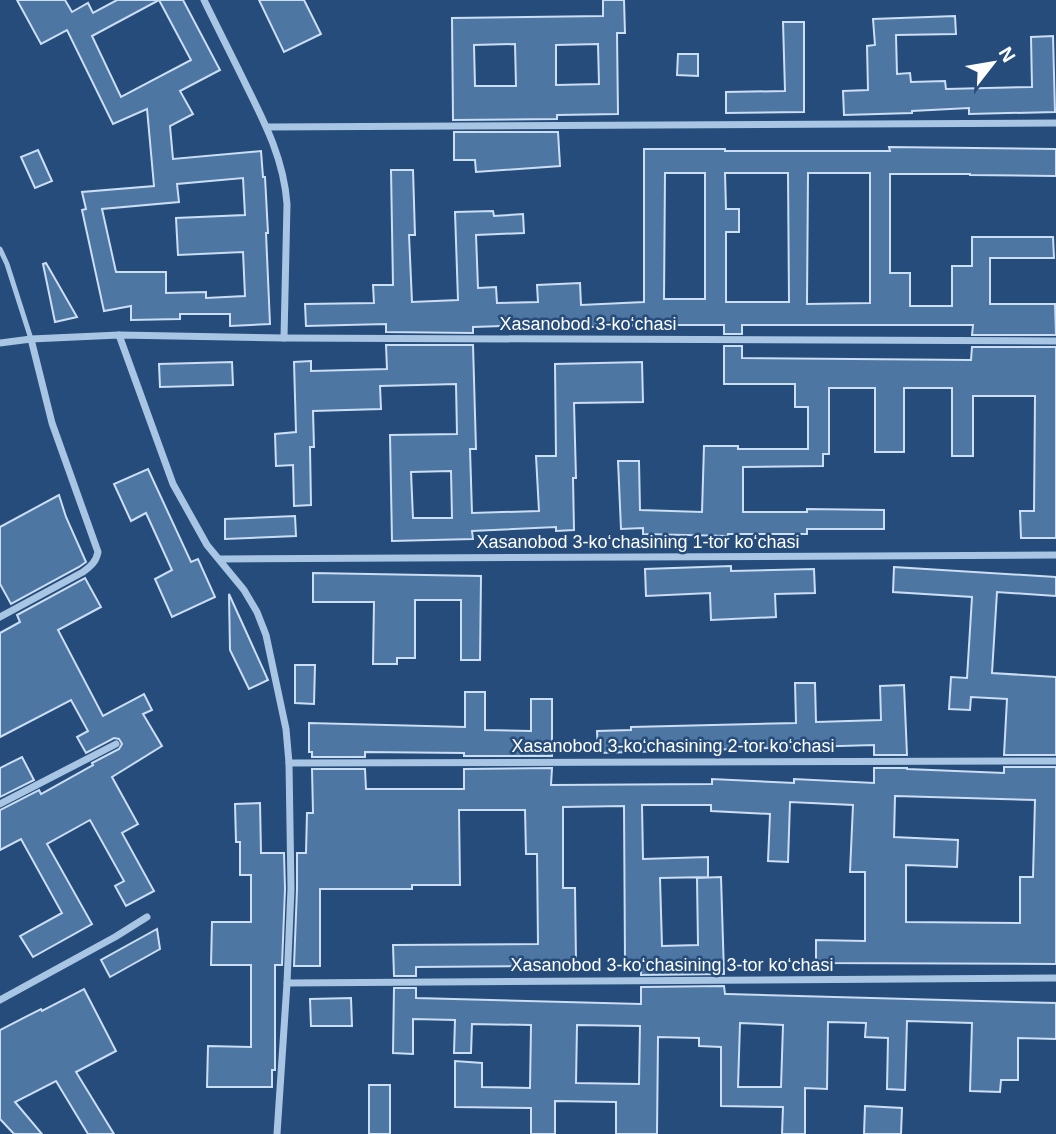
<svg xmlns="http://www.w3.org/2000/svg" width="1056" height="1134" font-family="Helvetica,sans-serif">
<rect width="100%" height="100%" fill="#254c7a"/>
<g fill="#4e76a3" stroke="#cbdef3" stroke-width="2" fill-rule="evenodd">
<path d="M17 0H65L72 12 88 3 93 13 117 0H183L220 70 180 91 193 114 170 126 173 159 261 151 263 177H265L268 233H266L270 324 230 326V314H180V319L131 320V306L104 311 82 210 86 209 82 192 154 186 147 109 113 124 67 30 41 44ZM159 0 191 60 121 97 92 36ZM243 178 245 215 176 218 178 255 243 252 245 296 206 298V292L166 293V272H116L102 209 179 202 177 184Z"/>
<path d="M259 0H304L321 34 284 52Z"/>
<path d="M603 0H624L625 33H617L618 114 557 115V119L453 120 452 18 603 16ZM515 44 516 86H475L474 45ZM598 44 599 84 556 85V45Z"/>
<path d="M955 16 956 34 896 35 897 74 910 73 911 82 945 81 946 89 1032 87 1031 37 1053 36 1055 112 969 114V108L912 111V113L844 115 843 91 868 90 867 46 875 45 873 19Z"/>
<path d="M783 22H804V112L726 113V92L785 91Z"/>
<path d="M678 54H698V76L677 75Z"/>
<path d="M454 132H558L560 166 476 172 475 160H454Z"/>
<path d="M889 147 1056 149V176L970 175V174H890V273H910V306H952V266H972V237H1053L1054 258H990V304H1055L1056 335H972L973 325H742V334H724V325H645L562 328V324L473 327V333L386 332V324L306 326 305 304 374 303 373 285H393L391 170H413L415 235H409L412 302 458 300 455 212 493 211 494 216 523 214 524 233 476 235 478 288 496 287 497 303 538 302 537 285 580 283 581 305 644 302V149H725V151H890ZM665 173H705V299H664ZM725 173H788L789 302H726V232H739V209H726ZM808 173H870V303L807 304Z"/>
<path d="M38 150 52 181 35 188 21 157Z"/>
<path d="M46 263 77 317 55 322 43 264Z"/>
<path d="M386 345H473L476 449H470L472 513 539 511 536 456H556L555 364 642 362 643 402 574 403 576 478H573L574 530 556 531V527L472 531 473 539 392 541 390 435 457 434 456 384 380 386 381 409 313 411 314 447H310L311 505 294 506 293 465 276 466 275 434 296 432 294 362 311 361V371L387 369ZM451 471 452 518H413L411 472Z"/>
<path d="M724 346H742V358L971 360 972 347H1056V538H1021L1020 511H1034L1035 396H973V456H952V388H904V452H875V388H829V454H823V466L743 467V512H807V509L884 510V529H807V534H728V536L643 534V528L621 529 618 461H639L640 510 702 512 704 446H738V449H808V407H795V384H724Z"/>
<path d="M232 362 233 385 160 387 159 364Z"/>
<path d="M148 469 191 562 198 559 215 597 172 617 155 579 172 570 146 513 131 521 114 484Z"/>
<path d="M59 495 66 517 86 562 79 567 11 604 0 584V527Z"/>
<path d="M295 516 296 536 225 539V519Z"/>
<path d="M731 566V571L814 569 815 593 775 594 776 617 711 620 710 593 646 596 645 569Z"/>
<path d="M894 567 1056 577V596L997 592 992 673 1056 677V755H1004L1007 699 971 697 970 710 949 709 951 677 967 678 972 597 893 592Z"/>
<path d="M313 573 481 576 480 660H461V600H415V658H397V664H373L374 602H313Z"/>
<path d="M85 578 101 607 58 630 103 716 144 694 152 710 143 714 162 746 112 777 138 824 122 833 154 891 126 906 115 886 124 881 90 820 47 844 92 924 33 957 20 936 62 913 21 839 0 850V810L39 790 41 794 93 765 92 763 119 749 122 744 119 739 114 738 86 753 77 737 88 731 71 700 0 737V633L20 622 17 615Z"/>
<path d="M229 594 268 680 249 689 230 650Z"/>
<path d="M295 665H315L314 704 295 703Z"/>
<path d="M795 683H815L816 722 881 720 880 686 904 685 907 755H874V745L598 753 597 731 631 730V727L796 723Z"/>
<path d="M465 692H485V730L531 731V699H552V756H464V753L365 752V757H312V752H309V723L465 727Z"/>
<path d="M22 757 34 780 0 797V768Z"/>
<path d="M1004 767H1056V964L816 963V940L865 941V872H850L853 805 790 802 788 862 768 861 770 814 711 811V805H642L643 859 708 857V877L660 878 662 946 698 945 697 878 721 877 724 974 641 975V961H625L624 806 563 807V888H575L576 961H560L559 966 416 967V976H394L393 945 538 944 537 854H526L525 810H459L460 885H412V889H320V966H294L297 889V853H306L307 813H313L312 769H365L366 789H464V769L552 768 551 785 712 784V779L794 783V779L874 783V768H907V769L1004 773ZM895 796 1035 800 1033 877H1020V923L906 922V865L957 867 958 840 894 837Z"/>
<path d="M260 803 261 853H284L285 889 282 965H275V1070H272V1087H207L208 1046 251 1047V965H211L212 922H251V875H240V842H236L235 804Z"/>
<path d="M157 929 160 949 110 977 101 960Z"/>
<path d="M724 986 725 994H727L1056 1003V1039L1018 1038V1080H1001L1000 1092 970 1091 972 1023 907 1021 905 1090 887 1089 888 1038 865 1037 866 1023 828 1022 827 1089 805 1088V1134H782L783 1107 721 1106V1047L699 1046V1038L658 1037 657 1134H616V1102L555 1101V1134H531V1108L455 1107V1061L482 1063V1087L530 1088 531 1025 472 1024 471 1053H454L455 1020 413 1019V1054L393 1053 394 988H416V998L641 1004V987ZM740 1023 783 1025 781 1087H738ZM577 1025 640 1026 639 1084 576 1083Z"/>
<path d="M84 989 116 1051 76 1072 114 1134H88L56 1081 15 1102 42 1134H14L0 1119V1030L41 1009 42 1011Z"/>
<path d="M351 998 352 1026H311L310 999Z"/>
<rect x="369" y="1085" width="21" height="49"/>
<path d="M865 1106 902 1108 901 1134H864Z"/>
</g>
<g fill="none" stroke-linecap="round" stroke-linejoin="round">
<path stroke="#a8c5e4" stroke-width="5" d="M0 249 7 264 31 339"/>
<g stroke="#a8c5e4" stroke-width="7">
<path d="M204 0C218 29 233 58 247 87 266 125 284 161 287 204L284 338"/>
<path d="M267 127 1056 123"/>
<path d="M119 335 173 484 207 545 244 590 257 612 266 635 286 729 289 763 291 889 287 983 277 1134"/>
<path d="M0 343 31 339 119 335 284 338 1056 341"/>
<path d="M220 559 1056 555"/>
<path d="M0 617 83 572C91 566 96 562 98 552L52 423 31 339"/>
<path d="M289 763 1056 761"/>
<path d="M0 804 116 744"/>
<path d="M287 983 1056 978"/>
<path d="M0 1000 115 937 147 917"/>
</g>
</g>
<g text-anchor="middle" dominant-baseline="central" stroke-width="5" stroke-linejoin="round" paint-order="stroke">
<g font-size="18" fill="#fff" stroke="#254c7a">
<text x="588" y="324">Xasanobod 3-koʻchasi</text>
<text x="638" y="542">Xasanobod 3-koʻchasining 1-tor koʻchasi</text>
<text x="673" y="746">Xasanobod 3-koʻchasining 2-tor koʻchasi</text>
<text x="672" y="965">Xasanobod 3-koʻchasining 3-tor koʻchasi</text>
</g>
</g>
<g transform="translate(993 63) rotate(59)" stroke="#254c7a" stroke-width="5" paint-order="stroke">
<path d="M0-5L12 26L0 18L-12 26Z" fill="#ffffff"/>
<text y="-10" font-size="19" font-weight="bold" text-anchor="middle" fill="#ffffff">N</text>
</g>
</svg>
